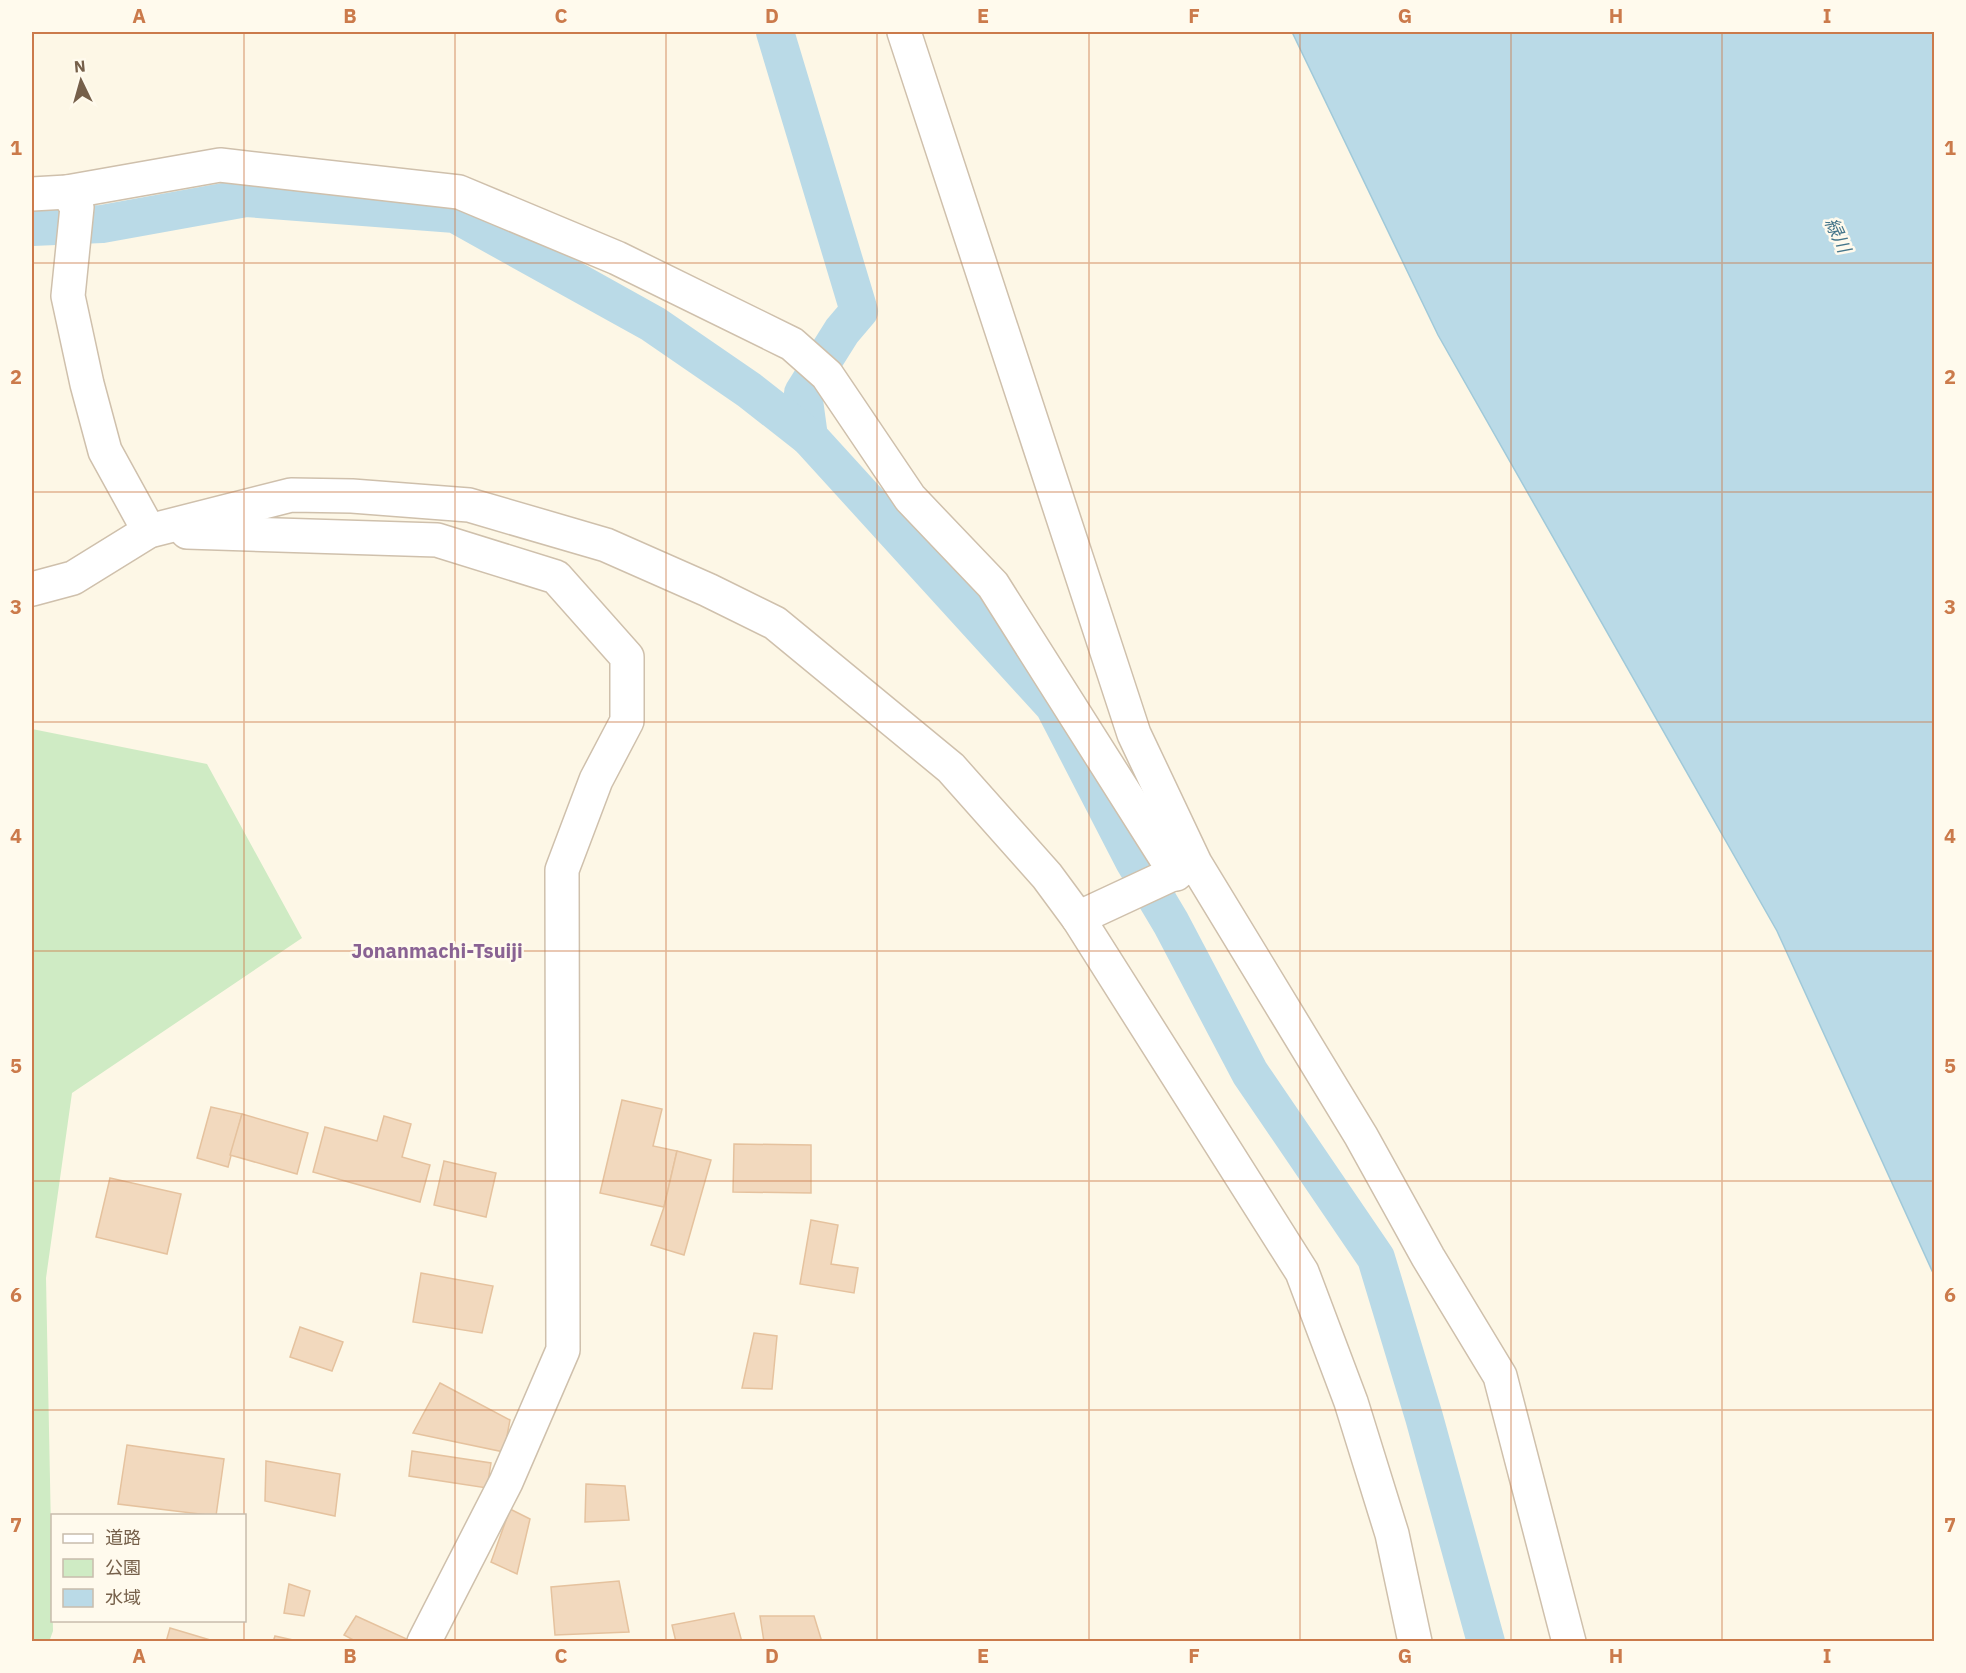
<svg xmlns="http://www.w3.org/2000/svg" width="1966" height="1673" font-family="'IBM Plex Sans','Noto Sans JP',sans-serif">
<rect width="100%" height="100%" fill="#fdf7e6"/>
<path fill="#cfebc4" d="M32 729 207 764 302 938 72 1093 46 1278 53 1631 49 1642 32 1641Z"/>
<path fill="#badae7" stroke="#a0c9d9" stroke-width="1.5" d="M1292 32H1934V1275L1777 931 1438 335Z"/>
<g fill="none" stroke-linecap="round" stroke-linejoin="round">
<g stroke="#badae7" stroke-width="38">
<path d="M775 32 859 311 842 331 803 393 809 437"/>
<path d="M32 227 102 224 246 198 455 214 653 324 749 390 809 437 1054 706 1134 861 1171 923 1250 1073 1376 1258 1424 1417 1486 1642"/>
</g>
</g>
<g fill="#f2d9be" stroke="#e5c29e" stroke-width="1.5">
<path d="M622 1100 662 1109 653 1146 677 1151 664 1207 600 1193Z"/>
<path d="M211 1107 242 1114 228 1167 197 1158Z"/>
<path d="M242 1114 308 1133 297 1174 230 1155Z"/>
<path d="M384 1116 411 1124 402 1157 430 1165 420 1202 313 1172 325 1127 377 1141Z"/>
<path d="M734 1144 811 1145V1193L733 1192Z"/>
<path d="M677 1151 711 1160 684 1255 651 1245 664 1207Z"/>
<path d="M444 1161 496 1173 486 1217 434 1205Z"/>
<path d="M110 1178 181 1194 167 1254 96 1237Z"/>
<path d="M811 1220 838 1225 831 1264 858 1268 854 1293 800 1284Z"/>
<path d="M421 1273 493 1286 482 1333 413 1322Z"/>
<path d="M300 1327 343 1342 332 1371 290 1357Z"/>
<path d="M754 1333 777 1336 772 1389 742 1388Z"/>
<path d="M440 1383 510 1420 504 1452 413 1433Z"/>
<path d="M127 1445 224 1459 216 1516 118 1504Z"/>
<path d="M412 1451 491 1463 487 1488 409 1476Z"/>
<path d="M266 1461 340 1474 335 1516 265 1501Z"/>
<path d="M586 1484 625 1486 629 1520 585 1522Z"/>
<path d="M510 1509 530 1519 517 1574 491 1562Z"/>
<path d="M619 1581 629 1632 555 1635 551 1587Z"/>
<path d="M289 1584 310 1591 304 1616 284 1613Z"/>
<path d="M734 1613 742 1642H676L672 1625Z"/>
<path d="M356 1616 409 1640 408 1642H357L344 1635Z"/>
<path d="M760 1616H814L822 1642H764Z"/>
<path d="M170 1628 217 1642H166Z"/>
<path d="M275 1636 302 1642H273Z"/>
</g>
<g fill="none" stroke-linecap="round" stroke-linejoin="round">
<defs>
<g id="street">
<path d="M904 32 1134 734 1195 863 1361 1136 1428 1257 1500 1376 1569 1642"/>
<path d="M67 192 77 207 68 296 87 384 105 451 149 531"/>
<path d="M32 194 67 192 220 165 459 192 617 258 792 344 827 375 910 498 993 585 1176 874"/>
<path d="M187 532 437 540 556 577 627 657V721L596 780 562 870 563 1350 506 1482 424 1642"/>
<path d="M32 589 73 578 149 531 291 495 352 496 469 505 606 545 708 590 775 623 951 768 1047 876 1078 918 1302 1272 1351 1402 1392 1534 1415 1642"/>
<path d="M1078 918 1194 864"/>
</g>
</defs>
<use href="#street" stroke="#cfc0ac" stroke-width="36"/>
<use href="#street" stroke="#fff" stroke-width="33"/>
</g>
<path fill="none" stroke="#cb7a4b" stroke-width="1.5" stroke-opacity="0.55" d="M244 32V1516M455 32V1642M666 32V1642M877 32V1642M1089 32V1642M1300 32V1642M1511 32V1642M1722 32V1642M32 263H1934M32 492H1934M32 722H1934M32 951H1934M32 1181H1934M32 1410H1934M244 1620V1642"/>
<g text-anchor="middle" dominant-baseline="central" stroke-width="5" stroke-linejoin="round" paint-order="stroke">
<g font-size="18" font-style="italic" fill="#44758a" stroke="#fffaed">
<text transform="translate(1838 235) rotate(65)">緑川</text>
</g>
<g font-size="20" font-weight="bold" fill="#896293" stroke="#fffaed">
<text x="437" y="950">Jonanmachi-Tsuiji</text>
</g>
</g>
<rect width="1966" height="1673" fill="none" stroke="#fffaed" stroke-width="66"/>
<rect x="51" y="1514" width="195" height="108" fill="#fffaed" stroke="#c8bcac" stroke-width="1.5"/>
<rect x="63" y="1534" width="30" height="9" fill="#ffffff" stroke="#c8bcac" stroke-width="1.5"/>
<text x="105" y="1544" font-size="18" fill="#76604a">道路</text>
<rect x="63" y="1559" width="30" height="18" fill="#cfebc4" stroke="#c8bcac" stroke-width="1.5"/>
<text x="105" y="1574" font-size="18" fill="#76604a">公園</text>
<rect x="63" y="1589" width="30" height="18" fill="#badae7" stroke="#c8bcac" stroke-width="1.5"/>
<text x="105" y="1604" font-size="18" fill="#76604a">水域</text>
<g transform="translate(81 81) rotate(355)" stroke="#fffaed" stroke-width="4.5" paint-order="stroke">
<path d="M0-4.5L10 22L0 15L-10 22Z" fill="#76604a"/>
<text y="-9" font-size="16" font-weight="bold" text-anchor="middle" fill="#76604a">N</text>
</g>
<rect x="33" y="33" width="1900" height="1607" fill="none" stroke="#cb7a4b" stroke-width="2"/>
<g font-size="20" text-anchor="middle" font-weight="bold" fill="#cb7a4b">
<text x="139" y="23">A</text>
<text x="350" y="23">B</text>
<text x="561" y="23">C</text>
<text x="772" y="23">D</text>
<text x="983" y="23">E</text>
<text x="1194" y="23">F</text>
<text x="1405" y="23">G</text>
<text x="1616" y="23">H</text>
<text x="1827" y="23">I</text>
<text x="16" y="155">1</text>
<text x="1950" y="155">1</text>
<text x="16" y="384">2</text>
<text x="1950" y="384">2</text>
<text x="16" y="614">3</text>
<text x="1950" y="614">3</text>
<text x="16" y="843">4</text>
<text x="1950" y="843">4</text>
<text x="16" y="1073">5</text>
<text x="1950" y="1073">5</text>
<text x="16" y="1302">6</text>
<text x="1950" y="1302">6</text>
<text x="16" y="1532">7</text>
<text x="1950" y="1532">7</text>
<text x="139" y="1663">A</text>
<text x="350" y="1663">B</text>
<text x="561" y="1663">C</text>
<text x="772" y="1663">D</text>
<text x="983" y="1663">E</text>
<text x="1194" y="1663">F</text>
<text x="1405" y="1663">G</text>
<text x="1616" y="1663">H</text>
<text x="1827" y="1663">I</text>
</g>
</svg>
